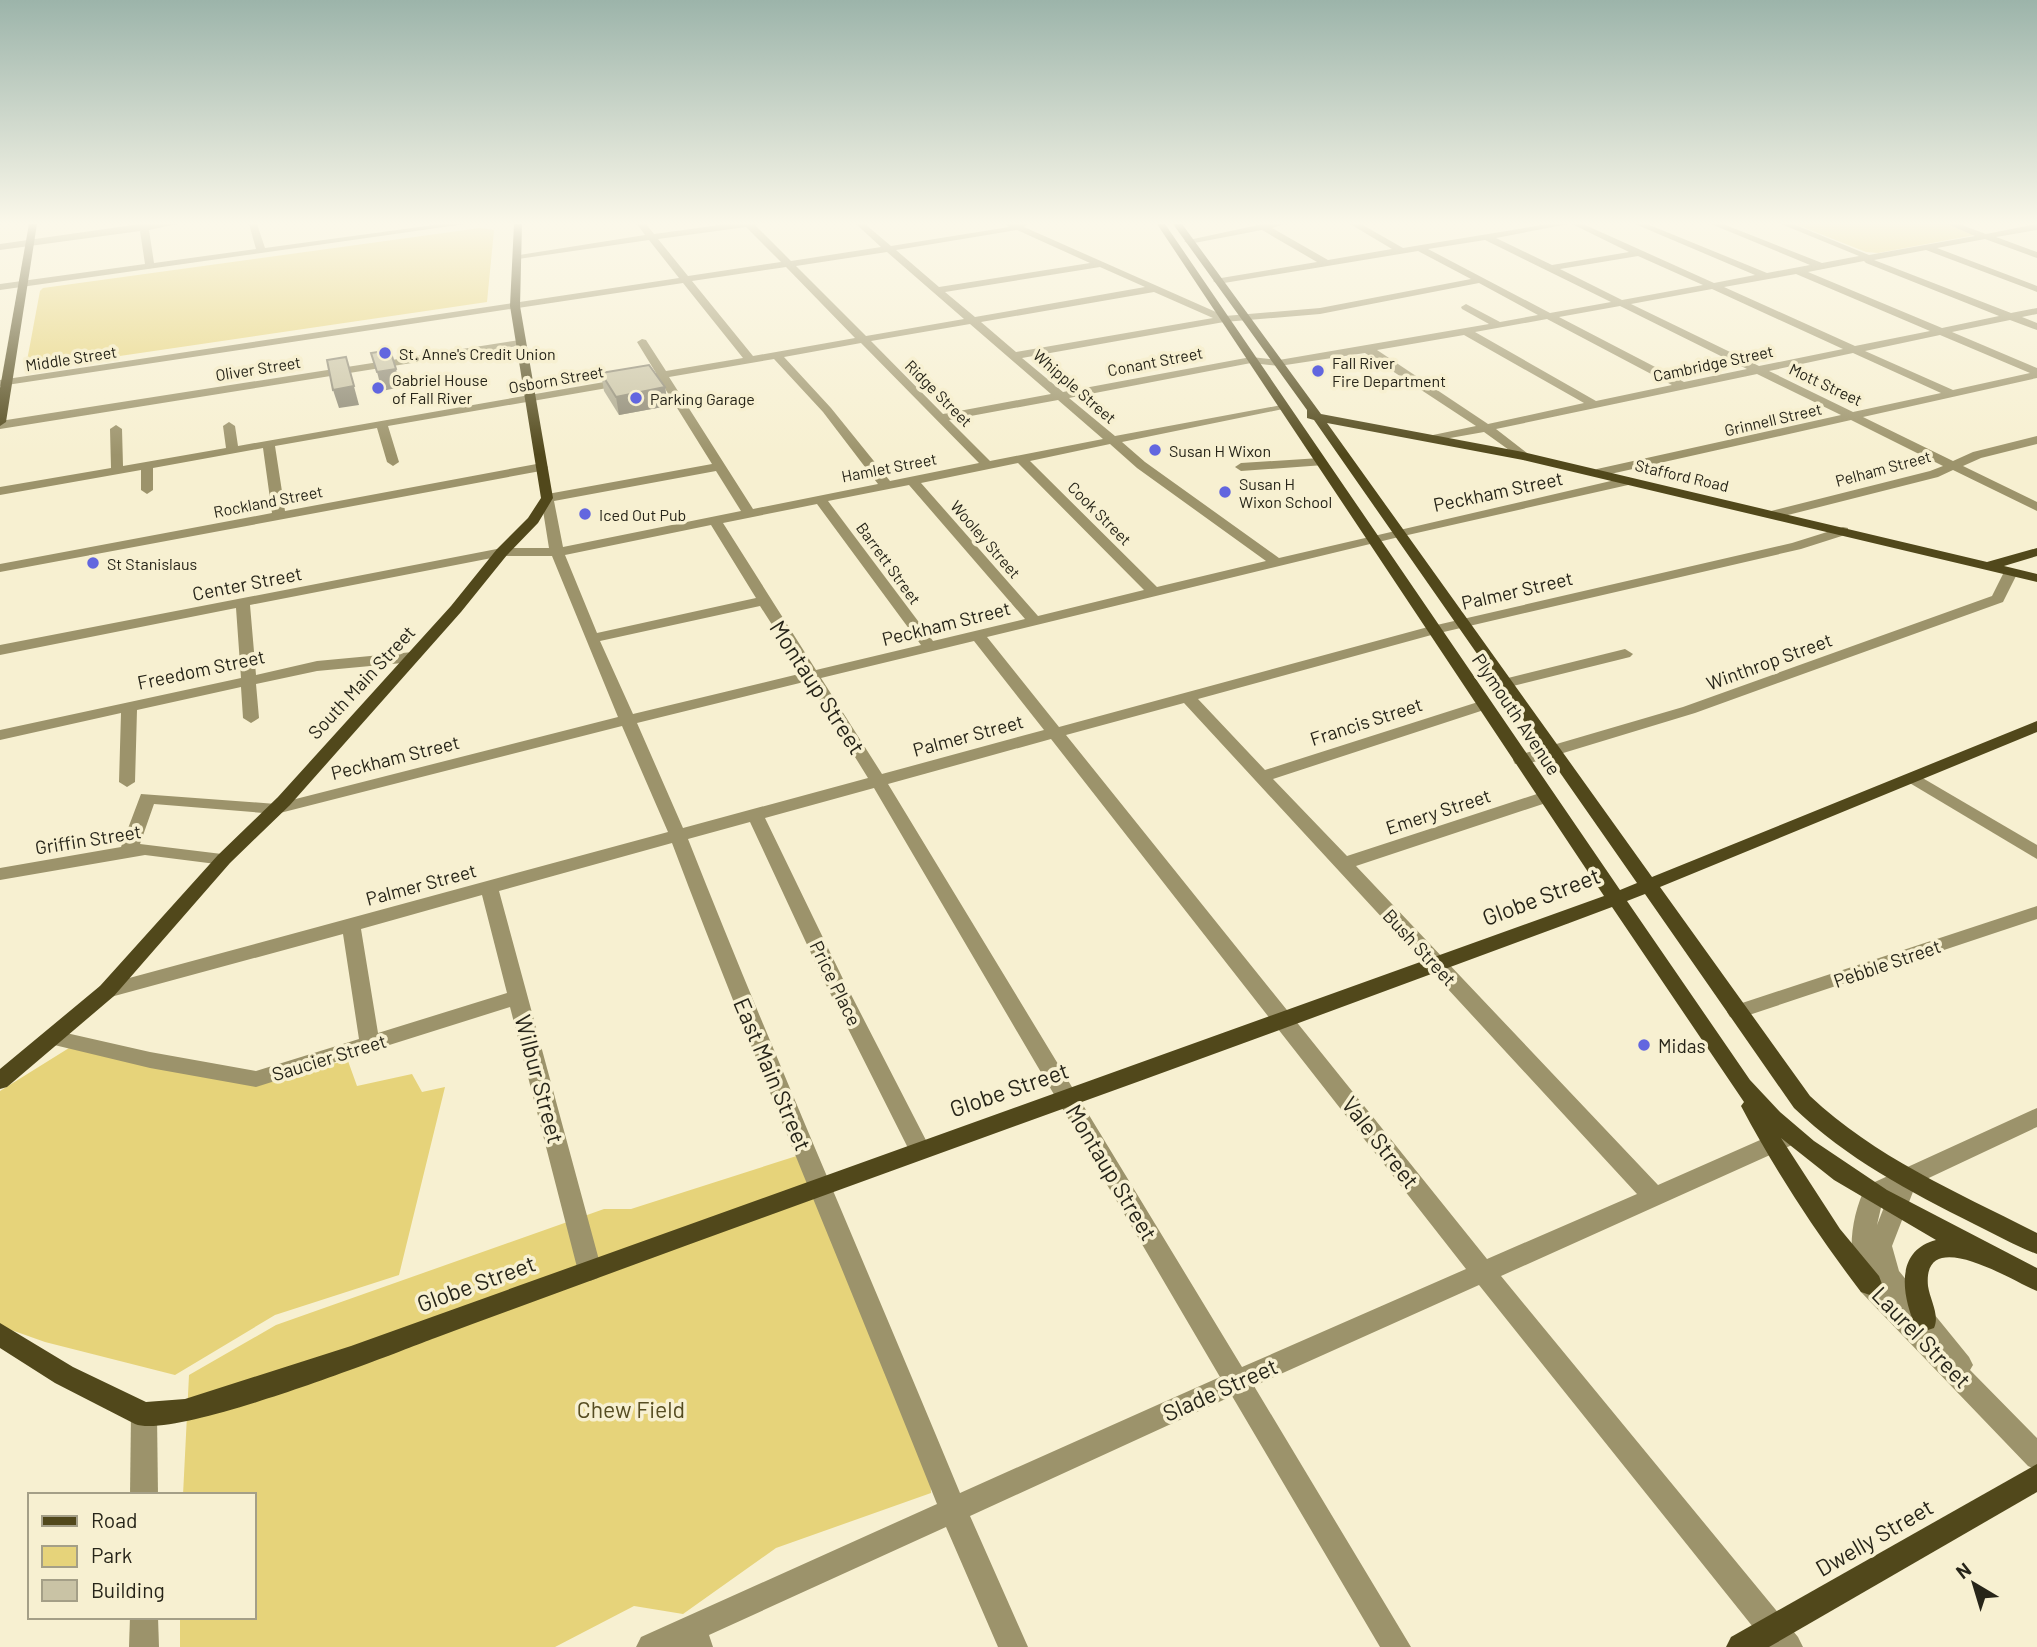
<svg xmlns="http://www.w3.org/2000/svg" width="2037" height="1647" font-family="Barlow,sans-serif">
<rect width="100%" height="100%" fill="#f7f0d1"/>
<g fill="#e6d37a">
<path d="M1795 224H1945L1975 235 1878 253 1866 252Z"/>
<path d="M480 228 494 230 487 302 38 368 26 366 40 291 43 288Z"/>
<path d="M69 1048 252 1078 348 1061 357 1086 412 1074 422 1092 445 1087 399 1275 275 1315 175 1375 45 1342 0 1326V1091Z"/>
<path d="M809 1152 929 1447 931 1493 776 1548 683 1614 634 1606 555 1647H180V1617H254V1495H183L189 1375 276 1325 604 1209H631Z"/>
</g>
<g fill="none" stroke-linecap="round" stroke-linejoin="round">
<g fill="#9c936b" fill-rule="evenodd">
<path d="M140 224H177L149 230 154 263 256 249 249 224H257L265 248 441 224H465L0 290V284L145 264 140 231 0 250V244Z"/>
<path d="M637 224H646L654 234 727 224H754L791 261 881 247 856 224H865L891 246 1009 227 1006 224H1027L1024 227 1225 316 1320 308 1471 279 1418 251 1218 284 1213 281 1215 279 1317 262 1262 230 1189 244 1184 241 1263 224H1284L1272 228 1328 260 1392 249 1350 224H1361L1403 248 1548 224H1568L1496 238 1552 265 1629 252 1572 224H1583L1714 283 1755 275 1635 224H1647L1767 273 1810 265 1711 224H1723L1822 263 1859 256 1781 224H1793L1869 255 1975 236 1947 224H1959L1986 234 2037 224V230L1996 237 2037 252V258L1985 239 1937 248 2037 286V292L1926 250 1874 260 2011 313 2037 308V314L2022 317 2037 323V330L2010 320 1952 332 2037 368V378L1863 417 1953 461 1973 452 2037 436V444L1981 458 1963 466 2037 502V511L1953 470 1938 477 1776 518 1771 517V511L1930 471 1943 466 1851 420 1597 477 1591 473 1597 469 1841 415 1757 374 1496 429 1527 453 1529 456 1523 460 1484 432 1433 441V435L1476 426 1365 353 1279 366 1251 363 1069 398 1115 436 1287 404V408L1283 409 1122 442 1145 462 1279 558 1628 477 1634 481 1628 485 1399 537 987 637 1059 727 1428 627 1792 543 1843 527 1848 528V534L1801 549 1435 634 1198 699 1265 770 1478 702H1490L1492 705 1490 708 1273 779 1347 856 1540 793H1552L1555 797 1552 801 1356 866 1658 1185 1776 1133 1784 1130 1792 1133 1795 1139 1792 1145 1501 1276 1798 1637 1803 1647H1769L1479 1285 1254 1386 1411 1647H1380L1232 1396 970 1516 1028 1647H998L946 1527 709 1635 713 1647H636L641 1637 937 1504C849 1283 756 1065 672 843L499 891 602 1271 598 1278 590 1281 582 1278 578 1271 510 1007 256 1087 150 1068 46 1043 43 1038 46 1033 53 1030 150 1052 256 1071 359 1039 343 934 107 998 100 996 97 991 100 986 107 984 668 832 622 726 276 814 154 804 140 844 230 855 233 859 224 865 145 855 0 880V868L121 847 141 794 276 804 618 717 552 556H502L250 605 256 675 317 661 413 652 421 657 413 662 317 671 256 684 259 718 251 723 243 718 241 687 137 710 135 782 127 787 119 782 121 713 0 740V730L241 678 236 608 0 655V645L502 548H549L541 498 542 495 712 464 659 379 388 426 399 462 393 466 387 462 377 428 275 446 285 511 542 463 548 467 546 470 0 572V564L272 513 263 448 153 468V490L147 494 141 490V470L0 495V487L111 468 110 429 116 425 122 429 123 466 226 448 223 426 229 422 235 426 238 446 656 373 637 342 642 339 646 340 666 371 743 358 683 283 0 386V380L679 278 649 240 518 259 513 256 645 235ZM746 227 781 262 688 276 658 239ZM1017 230 1090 263 939 287 896 250ZM1485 240 1611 302 1550 313 1428 249ZM887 252 964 319 866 336 796 266ZM1638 256 1703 285 1622 300 1560 269ZM1864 261 1866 263 1999 316 1942 328 1808 272ZM786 267 855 338 753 356 692 281ZM1100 267 1145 287 975 317 945 292ZM1796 274 1930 331 1855 346 1724 287ZM1479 283 1538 315 1500 322 1466 304 1461 307 1462 309 1489 324 1279 360 1251 357 1063 392 1022 358 1224 322 1320 314ZM1712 289 1843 349 1759 366 1631 304ZM1154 292 1213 318 1016 352 981 322ZM1620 306 1747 369 1684 382 1559 317ZM1547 319 1672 385 1596 401 1475 332ZM970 324 1051 394 943 414 871 341ZM1464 335 1584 403 1488 424 1377 350ZM1940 335 2030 373 1953 390 1865 351ZM861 343 979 463 890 481 831 408 784 357ZM1853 353 1941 393 1853 412 1769 371ZM774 359 823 412 878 484 753 509 669 377ZM1058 400 1103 439 990 461 949 420ZM1110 444 1137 468 1266 561 1157 587 1030 461ZM1018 463 1144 590 1038 616 921 483ZM716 471 741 511 563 547 554 501ZM909 485 1025 619 933 641 828 501ZM817 504 921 645 816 670 723 523ZM711 525 756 598 597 633 565 555ZM760 606 803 673 633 714 600 641ZM974 641 1044 730 882 774 821 678ZM808 681 868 778 683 828 637 723ZM1184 703 1637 1194 1487 1259 1066 735ZM1051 739 1466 1269 1242 1367 888 784ZM874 788 1220 1377 960 1493C870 1275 775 1059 688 839L750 822 823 979 909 1150 912 1156 920 1159 928 1156 931 1150 843 979 765 818ZM482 895 507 993 378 1033 361 929Z"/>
<path d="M520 340 524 341V345L0 429V421Z"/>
<path d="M1320 458 1326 462 1324 465 1241 471 1235 467 1241 463Z"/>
<path d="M2011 568 2018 572 2003 602 1695 713 1527 764H1515L1513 760 1515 756 1683 707 1992 596 2004 572Z"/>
<path d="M1625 649 1633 654 1630 657 1505 688 1497 683 1500 680Z"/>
<path d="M1914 773 2037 845V859L1908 782 1906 778 1908 774Z"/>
<path d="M2037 906V919L1737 1019 1730 1017 1727 1012 1730 1007Z"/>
<path d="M2037 1108V1127L1916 1184 1892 1246 1899 1271 1969 1357 1973 1365 1970 1370 2037 1438V1470L2028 1466 1861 1292C1846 1259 1850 1218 1866 1186ZM1888 1197 1877 1225 1883 1199Z"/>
<path d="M144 1403 153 1406 157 1415 158 1495H130L131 1415 135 1406Z"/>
<path d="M130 1617H158L159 1647H129Z"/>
</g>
<g fill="#51481b" fill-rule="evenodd">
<path d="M29 224H37L6 422 0 426V388Z"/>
<path d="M514 224H522L520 306 553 498 538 523 507 555 461 612 290 805 230 863 114 996 7 1087 0 1089V1069L100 986 218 855 278 797 451 606 497 549 528 518 541 498 510 306Z"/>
<path d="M1157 224H1165L1620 890 1637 883 1314 420 1307 418V410L1173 224H1182L1321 414 1523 452 1987 562 2037 548V556L2004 566 2037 574V582L1523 460 1327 423 1652 877 2037 721V732L1660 887 1810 1096C1876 1158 1957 1192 2037 1233V1254C2015 1246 1995 1234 1974 1224 1909 1191 1847 1159 1794 1108L1645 894 1627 901 1750 1080 1780 1112 1814 1141 1887 1190 2037 1268V1291C2014 1282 1922 1223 1928 1286 1930 1300 1940 1315 1934 1328L1925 1331 1916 1328C1902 1296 1894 1251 1936 1240L1834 1180 1781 1138 1840 1229 1879 1276 1882 1284 1879 1292 1870 1295 1861 1292C1816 1233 1776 1172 1741 1106L1744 1102 1612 907C1220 1054 826 1193 435 1338 385 1357 175 1440 135 1424L55 1383 0 1348V1323L73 1367 146 1402 185 1399 351 1346 1604 896Z"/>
<path d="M2037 1464V1492L1769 1647H1726L1731 1637Z"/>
</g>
</g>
<path fill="#ada88e" d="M601 373 665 387 668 406 619 415 604 391Z"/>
<g fill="#8d8874">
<path d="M346 357 359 405 339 408 333 390Z"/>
<path d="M396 369 401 387 382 391 377 372Z"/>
<path d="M665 387 668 406 619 415 616 397Z"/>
</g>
<g fill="#c9c3a5" stroke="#8d8874" stroke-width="2">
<path d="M390 350 396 369 377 372 371 353Z"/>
<path d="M346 357 354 386 333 390 327 360Z"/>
<path d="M649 365 665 387 616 397 601 373Z"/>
</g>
<linearGradient id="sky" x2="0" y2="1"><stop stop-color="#9cb4aa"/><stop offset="0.49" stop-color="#fbf8ea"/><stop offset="1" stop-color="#fbf8ea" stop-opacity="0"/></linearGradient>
<rect width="2037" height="455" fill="url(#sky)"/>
<g fill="#6266df" stroke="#f7f0d1" stroke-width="2.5">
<circle cx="385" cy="353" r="7"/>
<circle cx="1318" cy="371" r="7"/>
<circle cx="378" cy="388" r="7"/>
<circle cx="636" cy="398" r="7"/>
<circle cx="1155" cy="450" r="7"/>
<circle cx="1225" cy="492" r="7"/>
<circle cx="585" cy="514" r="7"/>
<circle cx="93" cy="563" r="7"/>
<circle cx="1644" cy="1045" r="7"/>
</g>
<g text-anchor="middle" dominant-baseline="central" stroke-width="7" stroke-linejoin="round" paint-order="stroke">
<g font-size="16" fill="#272519" stroke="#f7f0d1" text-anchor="start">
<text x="399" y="353">St. Anne's Credit Union</text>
<text x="1332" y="362">Fall River<tspan x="1332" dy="18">Fire Department</tspan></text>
<text x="392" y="379">Gabriel House<tspan x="392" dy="18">of Fall River</tspan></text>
<text x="650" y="398">Parking Garage</text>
<text x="1169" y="450">Susan H Wixon</text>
<text x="1239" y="483">Susan H<tspan x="1239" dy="18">Wixon School</tspan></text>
<text x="599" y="514">Iced Out Pub</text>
<text x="107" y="563">St Stanislaus</text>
</g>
<g font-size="16" fill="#272519" stroke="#f7f0d1">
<text transform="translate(71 358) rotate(-9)">Middle Street</text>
<text transform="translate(1155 361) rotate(-11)">Conant Street</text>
<text transform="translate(1713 363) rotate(-12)">Cambridge Street</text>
<text transform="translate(258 368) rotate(-9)">Oliver Street</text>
<text transform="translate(556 379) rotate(-10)">Osborn Street</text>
<text transform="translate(1826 384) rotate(25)">Mott Street</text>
<text transform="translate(1075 386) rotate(41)">Whipple Street</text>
<text transform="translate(939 393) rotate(45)">Ridge Street</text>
<text transform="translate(1773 419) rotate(-13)">Grinnell Street</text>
<text transform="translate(889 467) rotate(-11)">Hamlet Street</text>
<text transform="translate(1883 468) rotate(-15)">Pelham Street</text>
<text transform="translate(1682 475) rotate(13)">Stafford Road</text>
<text transform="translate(268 501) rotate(-11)">Rockland Street</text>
<text transform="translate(1100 513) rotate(45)">Cook Street</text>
<text transform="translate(986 539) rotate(49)">Wooley Street</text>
<text transform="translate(889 563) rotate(54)">Barrett Street</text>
</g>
<g font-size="19" fill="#272519" stroke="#f7f0d1">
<text transform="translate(1498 491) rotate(-12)">Peckham Street</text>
<text transform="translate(247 583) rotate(-11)">Center Street</text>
<text transform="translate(1517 590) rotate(-13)">Palmer Street</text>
<text transform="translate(946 623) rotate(-14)">Peckham Street</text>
<text transform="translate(1769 661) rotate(-20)">Winthrop Street</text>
<text transform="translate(201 669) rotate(-12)">Freedom Street</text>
<text transform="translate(361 682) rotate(-47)">South Main Street</text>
<text transform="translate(1517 714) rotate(56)">Plymouth Avenue</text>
<text transform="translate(1366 721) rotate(-18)">Francis Street</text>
<text transform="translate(968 735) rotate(-15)">Palmer Street</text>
<text transform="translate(395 757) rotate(-14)">Peckham Street</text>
<text transform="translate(1438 811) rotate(-18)">Emery Street</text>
<text transform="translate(88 839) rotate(-9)">Griffin Street</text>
<text transform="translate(421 884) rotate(-15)">Palmer Street</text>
<text transform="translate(1420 947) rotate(47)">Bush Street</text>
<text transform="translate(1887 963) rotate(-19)">Pebble Street</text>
<text transform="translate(836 983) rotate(64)">Price Place</text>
<text transform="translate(329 1057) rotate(-17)">Saucier Street</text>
</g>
<g font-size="19" fill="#272519" stroke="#f7f0d1" text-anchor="start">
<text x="1658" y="1045">Midas</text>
</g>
<g font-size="23" fill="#272519" stroke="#f7f0d1">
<text transform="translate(818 687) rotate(57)">Montaup Street</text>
<text transform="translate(1541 896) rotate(-21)">Globe Street</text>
<text transform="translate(773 1074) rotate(67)">East Main Street</text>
<text transform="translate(540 1079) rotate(75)">Wilbur Street</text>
<text transform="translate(1009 1089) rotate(-19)">Globe Street</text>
<text transform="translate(1381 1142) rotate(52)">Vale Street</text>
<text transform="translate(1112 1172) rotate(59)">Montaup Street</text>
<text transform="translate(476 1283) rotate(-20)">Globe Street</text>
<text transform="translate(1922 1337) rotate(46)">Laurel Street</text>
<text transform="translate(1220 1389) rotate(-24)">Slade Street</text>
<text transform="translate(1874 1537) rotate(-30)">Dwelly Street</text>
</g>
<g font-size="23" fill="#554c21" stroke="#f7f0d1">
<text x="631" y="1409">Chew Field</text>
</g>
</g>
<rect x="28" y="1493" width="228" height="126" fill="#f7f0d1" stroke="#a49f87" stroke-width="2"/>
<rect x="42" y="1516" width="35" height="10" fill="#51481b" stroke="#a49f87" stroke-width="2"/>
<text x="91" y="1528" font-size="21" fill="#272519">Road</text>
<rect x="42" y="1546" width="35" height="21" fill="#e6d37a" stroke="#a49f87" stroke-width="2"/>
<text x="91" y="1563" font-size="21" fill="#272519">Park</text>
<rect x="42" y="1580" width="35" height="21" fill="#c9c3a5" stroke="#a49f87" stroke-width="2"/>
<text x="91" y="1598" font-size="21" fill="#272519">Building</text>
<g transform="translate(1974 1584) rotate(322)" stroke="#f7f0d1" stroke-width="5" paint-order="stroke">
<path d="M0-5L12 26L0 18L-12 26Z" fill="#272519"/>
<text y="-10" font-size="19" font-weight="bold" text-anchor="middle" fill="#272519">N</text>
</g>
</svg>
